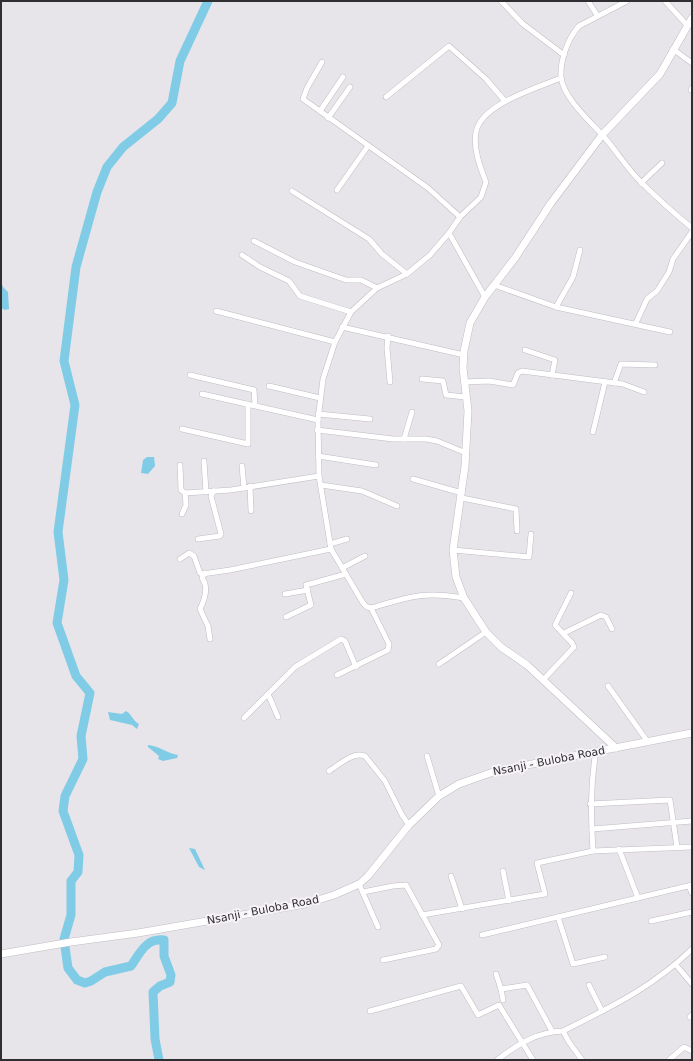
<svg xmlns="http://www.w3.org/2000/svg" width="693" height="1061" font-family="'DejaVu Sans',sans-serif">
<rect width="100%" height="100%" fill="#e8e5ea"/>
<g fill="#80cce6">
<path d="M1 282 3 287 8 292 9 309 5 310 1 308Z"/>
<path d="M147 457H154L155 466 148 474 141 473 143 460Z"/>
<path d="M126 711C132 714 132 720 139 724L137 729 132 725 110 720 108 712 122 714Z"/>
<path d="M148 745C160 746 166 753 178 755L177 758 163 761 158 759 159 756 148 747Z"/>
<path d="M189 848 195 849 205 870 199 867Z"/>
</g>
<g fill="none" stroke-linecap="round" stroke-linejoin="round">
<path stroke="#80cce6" stroke-width="9" d="M159 1060 155 1039 153 992 160 986 170 982 171 975 164 956V940C146 938 140 953 131 966L105 972 91 981 85 983 77 980 68 968 65 947 64 939 71 915V881L78 872 79 855 63 811 65 796 83 759 81 736 90 693 76 676 57 623 64 580 58 532 75 405 64 361 76 267 97 192 107 167 123 147 158 119 172 103 180 61 208 1"/>
<defs>
<g id="street">
<path d="M501 1 523 24 564 55"/>
<path d="M588 1 597 15"/>
<path d="M627 1 579 26C568 38 560 60 561 77 563 98 592 123 605 138 618 153 628 170 642 183 658 199 675 214 692 228"/>
<path d="M665 1 687 25"/>
<path d="M673 49 692 63"/>
<path d="M322 62 307 88 303 99 428 188 460 217"/>
<path d="M691 90 692 88"/>
<path d="M386 97 449 46 486 79 504 100"/>
<path d="M320 111 343 77"/>
<path d="M328 118 350 87"/>
<path d="M641 183 662 163"/>
<path d="M337 190 368 146"/>
<path d="M292 191 369 239 382 254 407 274"/>
<path d="M449 233 485 297"/>
<path d="M254 241 295 262 346 280H361L377 288"/>
<path d="M242 255 260 267 289 281 300 296 351 312"/>
<path d="M494 285 556 307 670 332"/>
<path d="M556 307 573 277 580 250"/>
<path d="M216 311 335 342"/>
<path d="M636 323 647 299 657 291 669 272 673 259 692 232"/>
<path d="M342 327 464 355"/>
<path d="M388 336 387 348 390 382"/>
<path d="M525 350 555 360 552 375"/>
<path d="M190 375 254 390 255 405"/>
<path d="M422 379 443 381 446 395 466 397"/>
<path d="M464 382 489 381 513 385 518 373 522 371 623 384 644 392"/>
<path d="M614 383 621 364 655 365"/>
<path d="M269 386 320 398"/>
<path d="M202 394 318 420"/>
<path d="M318 414 370 419"/>
<path d="M182 429 248 444V404"/>
<path d="M317 430 393 439H426L437 441 466 453"/>
<path d="M593 432 605 382"/>
<path d="M404 439 412 412"/>
<path d="M318 456 376 465"/>
<path d="M204 461 206 492"/>
<path d="M180 465 181 490 185 493 231 490 319 476"/>
<path d="M242 466 244 488"/>
<path d="M413 479 462 493"/>
<path d="M321 485 362 491 397 506"/>
<path d="M250 486 251 511"/>
<path d="M462 498 516 509 517 531"/>
<path d="M182 514 186 505 185 493"/>
<path d="M198 539 220 536 221 534 211 496 214 491"/>
<path d="M330 544 347 539"/>
<path d="M453 550 529 557 531 534"/>
<path d="M180 559 189 553 194 556 200 573 202 574 230 570 331 549"/>
<path d="M342 568 365 556"/>
<path d="M205 573 202 578C209 587 205 599 200 609L208 626 210 639"/>
<path d="M285 594 308 590"/>
<path d="M464 598C423 591 409 597 371 608L367 607 363 603 331 549 319 476 318 420 323 379 335 342 351 312 377 288 407 274 430 255 449 233 460 217 481 197 486 182C480 167 473 148 476 132 481 104 539 87 561 78"/>
<path d="M286 617 311 605 306 585 346 574"/>
<path d="M564 633 601 615 606 617 612 629"/>
<path d="M439 664 486 632"/>
<path d="M337 675 388 650 389 644 371 608"/>
<path d="M543 680 574 647 572 643 555 625 571 593"/>
<path d="M608 686 648 742"/>
<path d="M268 694 278 717"/>
<path d="M244 718 295 667 341 639 345 641 356 667"/>
<path d="M427 756 439 796"/>
<path d="M329 771C339 765 353 751 365 756L385 781 402 815 409 825"/>
<path d="M590 804 670 800 677 847"/>
<path d="M592 829 692 821"/>
<path d="M619 849 638 898"/>
<path d="M593 851C591 817 590 786 596 751"/>
<path d="M503 871 509 901"/>
<path d="M451 876 462 909"/>
<path d="M359 884 378 927"/>
<path d="M689 886 692 893"/>
<path d="M363 892 393 886 406 885 439 945 436 949 383 960"/>
<path d="M422 915 545 894 537 863 593 851 692 847"/>
<path d="M558 917 573 964 605 957"/>
<path d="M651 921 692 912"/>
<path d="M482 935 692 885"/>
<path d="M676 965 692 984"/>
<path d="M496 974 501 989 503 1000"/>
<path d="M589 985 602 1011"/>
<path d="M501 989 527 985 552 1031"/>
<path d="M370 1011 461 986 478 1015 499 1005 533 1060"/>
<path d="M690 1017 692 1015"/>
<path d="M563 1031 569 1042 582 1060"/>
<path d="M497 1060C518 1044 537 1032 563 1031 611 1007 653 987 692 949"/>
<path d="M669 1060 684 1047 692 1051"/>
</g>
<g id="secondary">
<path d="M616 748 527 665 501 647 486 632 464 598 456 577 453 550 465 466 468 411 463 368 464 351 470 323 485 297 515 258 551 203 602 135 660 74 692 18"/>
<path d="M1 954 71 942 138 933 305 904 334 895 359 884 368 876 409 825 439 796 459 784 496 771 692 733"/>
</g>
</defs>
<use href="#street" stroke="#bfbcc1" stroke-width="6"/>
<use href="#secondary" stroke="#bfbcc1" stroke-width="8"/>
<use href="#street" stroke="#fff" stroke-width="5"/>
<use href="#secondary" stroke="#fff" stroke-width="7"/>
</g>
<g text-anchor="middle" dominant-baseline="central" stroke-width="4" stroke-linejoin="round" paint-order="stroke">
<g font-size="11" fill="#2f2e30" stroke="#f6f2f7">
<text transform="translate(549 761) rotate(-11)">Nsanji - Buloba Road</text>
<text transform="translate(263 910) rotate(-11)">Nsanji - Buloba Road</text>
</g>
</g>
<rect width="693" height="1061" fill="none" stroke="#2f2e30" stroke-width="4"/>
</svg>
